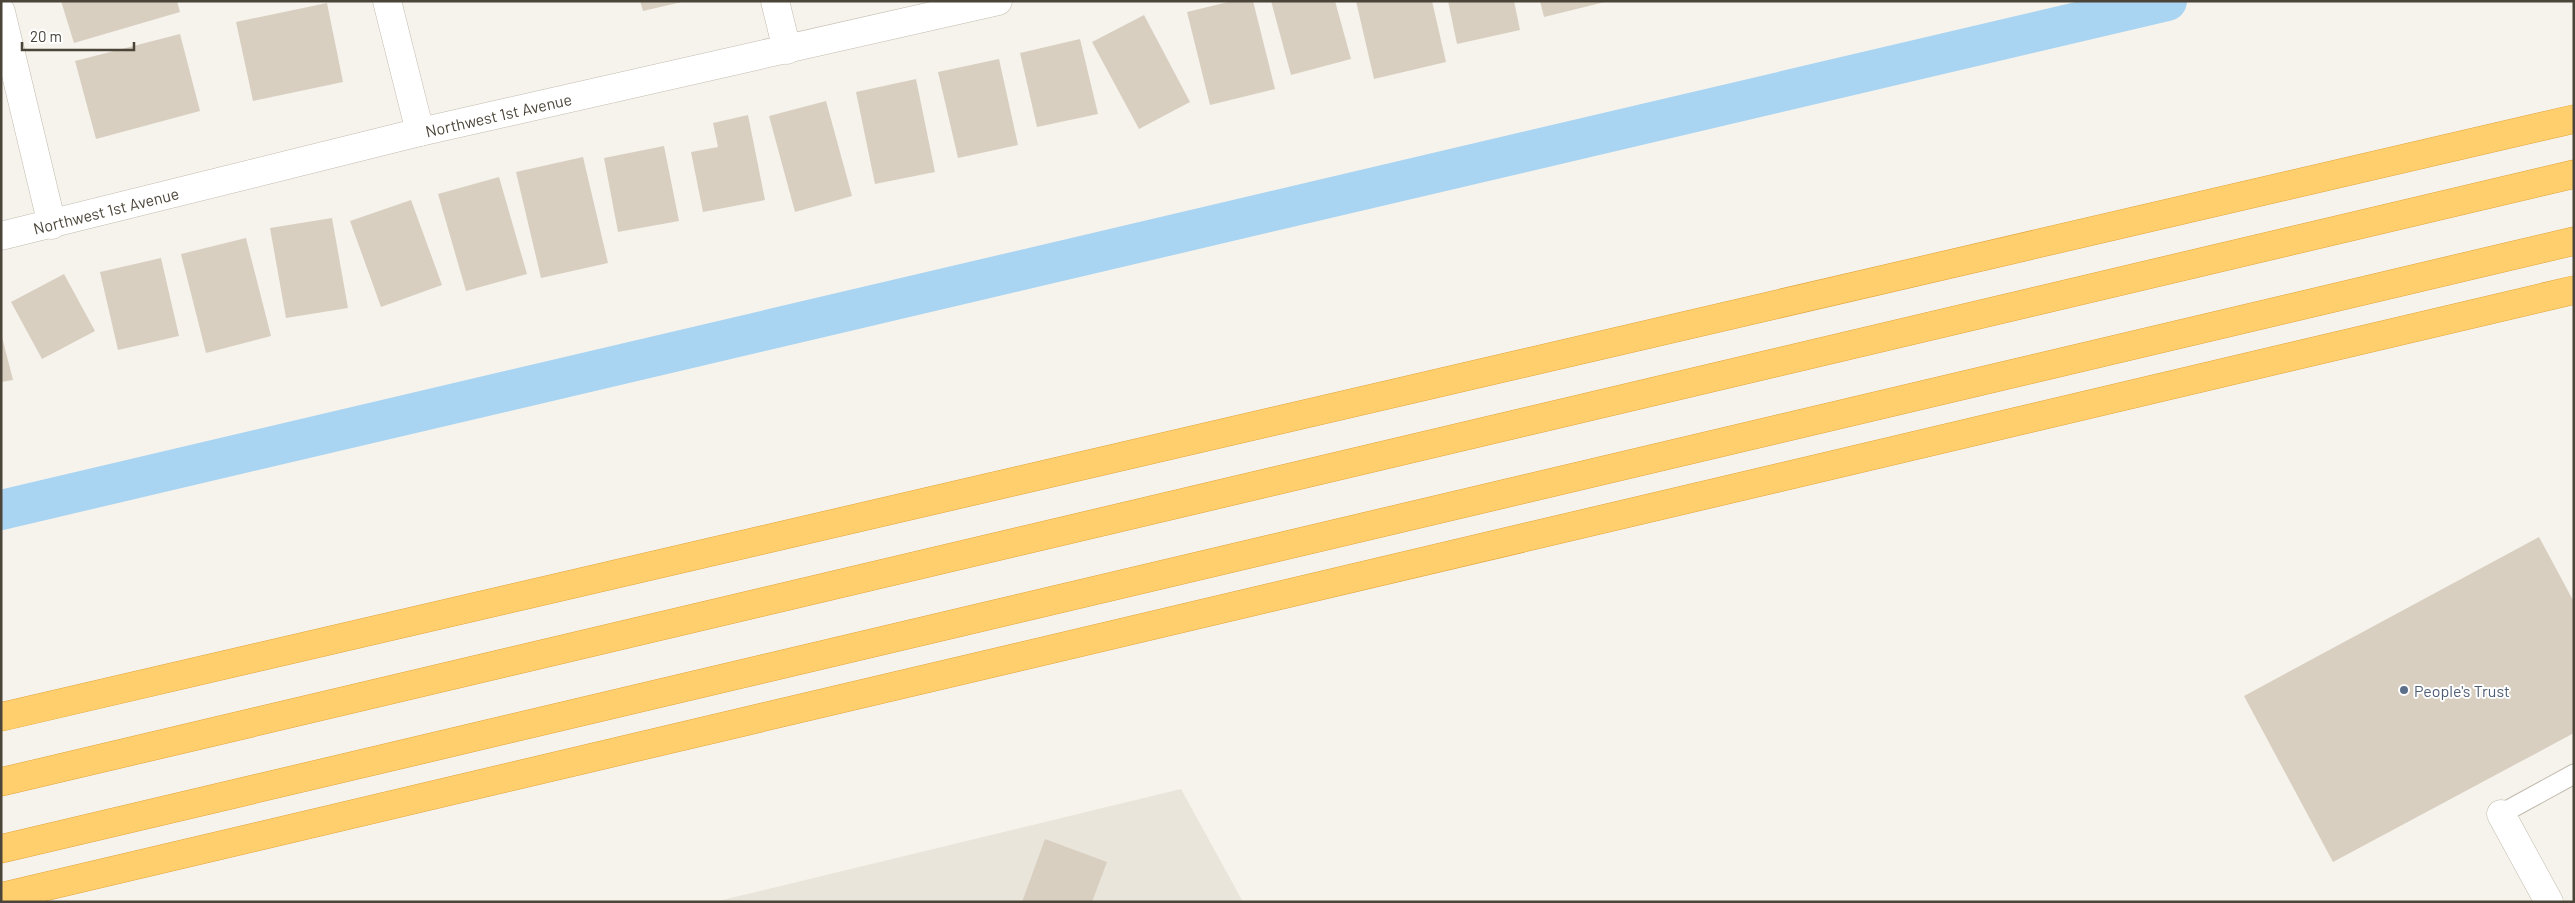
<svg xmlns="http://www.w3.org/2000/svg" width="2575" height="903" font-family="Barlow,sans-serif">
<rect width="100%" height="100%" fill="#f6f3ec"/>
<path fill="#eae5da" d="M1181 789 1243 902H714Z"/>
<g fill="none" stroke-linecap="round" stroke-linejoin="round">
<path stroke="#a9d4f2" stroke-width="40" d="M1 510 2167 1"/>
</g>
<g fill="#d8cfc1">
<path d="M61 1H177L180 12 74 43Z"/>
<path d="M640 1H682V2L643 11Z"/>
<path d="M1232 1H1253L1275 89 1210 105 1187 12Z"/>
<path d="M1271 1H1335L1351 59 1291 75Z"/>
<path d="M1356 1H1432L1446 62 1374 79Z"/>
<path d="M1448 1H1514L1520 30 1457 44Z"/>
<path d="M1540 1H1605V2L1544 17Z"/>
<path d="M327 3 343 82 253 101 236 22Z"/>
<path d="M1144 15 1190 102 1139 129 1092 42Z"/>
<path d="M180 34 200 111 96 139 75 61Z"/>
<path d="M1080 39 1098 114 1037 127 1020 53Z"/>
<path d="M999 59 1018 145 958 158 938 72Z"/>
<path d="M916 79 935 172 875 184 856 92Z"/>
<path d="M826 101 852 196 795 212 769 116Z"/>
<path d="M748 115 765 200 703 212 691 152 718 147 713 123Z"/>
<path d="M664 146 679 221 618 232 604 158Z"/>
<path d="M583 157 608 263 541 278 516 172Z"/>
<path d="M499 177 527 274 466 291 438 194Z"/>
<path d="M411 200 442 285 381 307 350 221Z"/>
<path d="M332 218 348 308 286 318 270 228Z"/>
<path d="M246 238 271 336 206 353 181 254Z"/>
<path d="M161 258 179 336 118 350 100 272Z"/>
<path d="M64 274 95 331 42 359 11 302Z"/>
<path d="M1 333 13 380 1 382Z"/>
<path d="M2539 537 2574 602V733L2333 862 2244 696Z"/>
<path d="M1045 839 1107 862 1092 902H1022Z"/>
</g>
<g fill="none" stroke-linecap="round" stroke-linejoin="round">
<defs>
<path id="lane" d="M2501 814 2574 774"/>
<g id="street">
<path d="M387 1 420 132"/>
<path d="M775 1 787 50"/>
<path d="M1 12 52 225"/>
<path id="s1" d="M1 236 420 132 998 1"/>
<path d="M2501 814 2549 902"/>
</g>
<g id="highway">
<path d="M1 717 2574 119"/>
<path d="M1 782 2574 174"/>
<path d="M1 849 2574 241"/>
<path d="M1 897 2574 290"/>
</g>
</defs>
<use href="#lane" stroke="#c2bbae" stroke-width="21"/>
<use href="#street" stroke="#c2bbae" stroke-width="29"/>
<use href="#highway" stroke="#e0a43c" stroke-width="29"/>
<use href="#lane" stroke="#fff" stroke-width="19"/>
<use href="#street" stroke="#fff" stroke-width="28"/>
<use href="#highway" stroke="#ffcf6e" stroke-width="28"/>
</g>
<circle fill="#5c6f8a" stroke="#fff" stroke-width="2" cx="2404" cy="690" r="5"/>
<g text-anchor="middle" dominant-baseline="central" stroke-width="4" stroke-linejoin="round" paint-order="stroke">
<g font-size="16" fill="#4b4439" stroke="#fff">
<text stroke="none"><textPath href="#s1" startOffset="512">Northwest 1st Avenue</textPath></text>
<text stroke="none"><textPath href="#s1" startOffset="108">Northwest 1st Avenue</textPath></text>
</g>
<g font-size="16" fill="#4e5e75" stroke="#fff" text-anchor="start">
<text x="2414" y="690">People's Trust</text>
</g>
</g>
<rect width="2575" height="903" fill="none" stroke="#4b4439" stroke-width="5"/>
<path d="M22 42v8h112v-8" fill="none" stroke="#4b4439" stroke-width="2.5"/>
<text x="30" y="42" font-size="15" fill="#4b4439" stroke="#ffffff" stroke-width="4" paint-order="stroke">20 m</text>
</svg>
